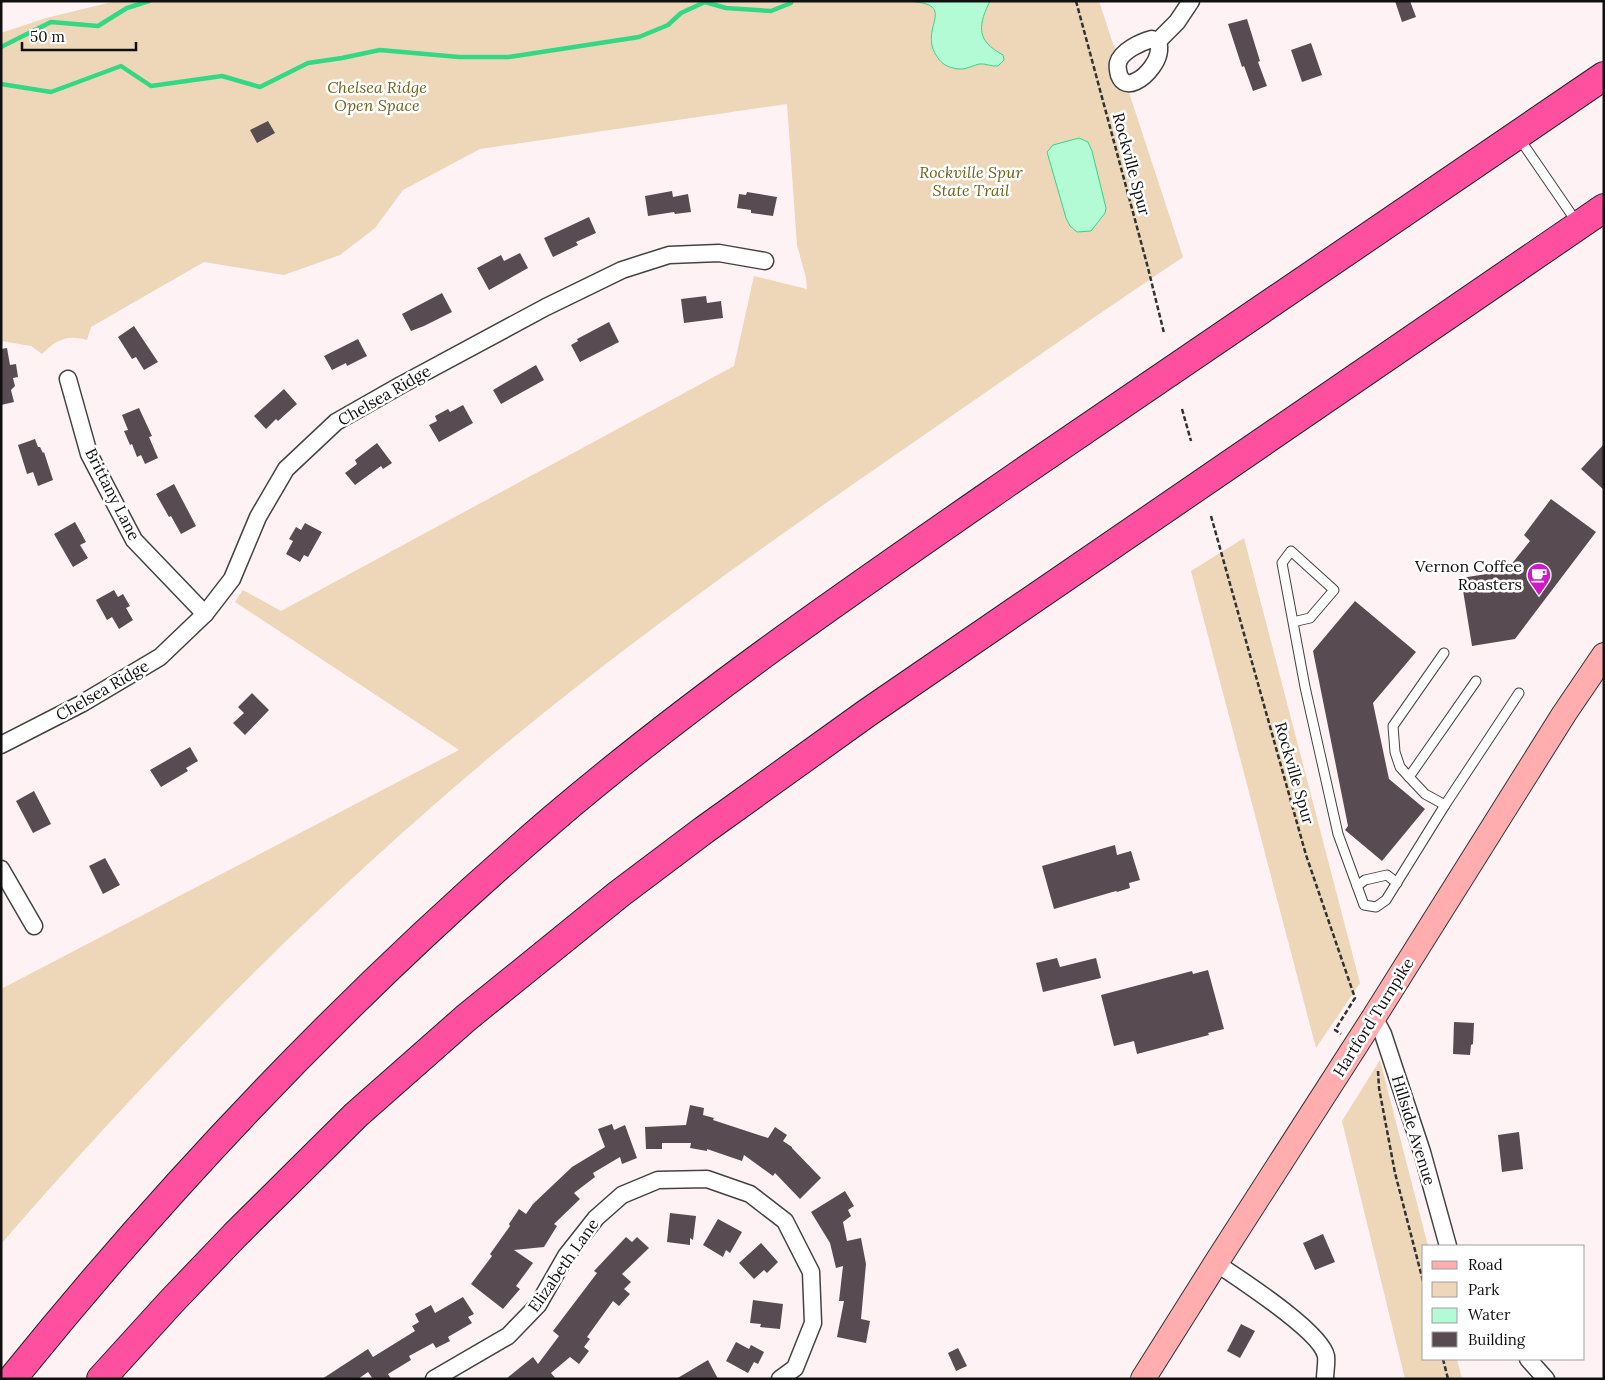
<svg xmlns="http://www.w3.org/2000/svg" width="1605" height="1380" font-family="Lora,serif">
<rect width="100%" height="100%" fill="#fff2f4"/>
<g fill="#edd7b8">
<path d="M116 1H1099L1183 257C1097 315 1012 374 927 433 786 530 647 628 514 737 328 890 159 1062 1 1244V989L459 750 235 602 243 590 281 611 734 366 754 276 807 289 806 278 797 245 787 104 480 149 403 190 375 228 340 255 284 275 204 262 91 327 87 340C67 334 56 340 42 354L31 346 1 341V33L46 18Z"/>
<path d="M1244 538 1360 983 1316 1048 1191 571Z"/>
<path d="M1380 1060 1428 1246H1424V1359H1457L1462 1379H1405L1342 1121Z"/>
</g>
<g fill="#b2fbd4" stroke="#33d884">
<path d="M904 1H990C984 14 976 30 987 43 991 48 998 52 1003 55L1004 60 998 66C992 67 985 63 979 64 969 67 964 71 953 68 945 66 940 62 936 55 918 26 962 3 904 1Z"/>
<path d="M1079 138 1088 142 1092 151 1106 208 1105 213 1091 231 1077 232 1070 226 1066 218 1047 152 1053 145Z"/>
</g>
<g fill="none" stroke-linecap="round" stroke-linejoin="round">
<g stroke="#33d884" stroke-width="4.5">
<path d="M1 47 51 22 98 26 127 8 149 1"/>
<path d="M1 84 51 92 121 66 151 86 222 76 260 87 308 63 342 58 380 50 459 57H509L639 37 668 25 681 13 705 2 726 8 771 11 791 3V1"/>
</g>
</g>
<g fill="#594b52">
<path d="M1395 1H1410L1416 17 1402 22Z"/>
<path d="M1247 19 1260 61 1258 62 1267 86 1253 91 1244 66 1242 67 1228 24Z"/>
<path d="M1311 43 1322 75 1302 82 1291 50Z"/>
<path d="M268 121 275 133 257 143 250 130Z"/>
<path d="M672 191 673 197 688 194 691 212 675 214 674 212 648 216 645 196Z"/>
<path d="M747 192 777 197 773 216 751 213V210L737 208 739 194 746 195Z"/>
<path d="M589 217 596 233 576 242 578 245 553 257 544 238Z"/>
<path d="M520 253 528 268 489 290 477 268 501 255 504 261Z"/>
<path d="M442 293 452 312 424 326 411 331 402 314Z"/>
<path d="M706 296 707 303 721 301 723 318 684 323 681 299Z"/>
<path d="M609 322 619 342 580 362 571 345 578 341 577 339Z"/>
<path d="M134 326 158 362 144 370 136 357 132 359 118 337Z"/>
<path d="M358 339 367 356 347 366 346 363 332 370 324 356Z"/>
<path d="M7 348 10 365 16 364 18 377 13 378 15 386 11 390 14 402 1 405V349Z"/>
<path d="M536 365 544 380 501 404 493 390Z"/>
<path d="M284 389 297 404 278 421 276 419 266 429 254 416Z"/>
<path d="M463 405 473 423 439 442 429 425 437 421 435 416 448 409 450 412Z"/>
<path d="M139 408 152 436 149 437 158 458 145 464 141 455 137 457 132 444 130 445 124 431 128 430 122 415Z"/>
<path d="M35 439 38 447H40L43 453 44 452 53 480 38 486 33 472 27 474 18 445Z"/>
<path d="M377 443 392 463 383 469 381 466 355 485 345 473 357 464 355 460Z"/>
<path d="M1604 444V490L1581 469Z"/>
<path d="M174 484 196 526 181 534 171 516 169 517 156 494Z"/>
<path d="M1551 499 1596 532 1515 639 1472 646 1461 578 1506 571 1530 541 1524 535Z"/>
<path d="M75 522 86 542 80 545 88 558 73 567 54 534Z"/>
<path d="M305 523 322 532 308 557 304 555 300 562 286 554 293 541 289 539 296 527 301 530Z"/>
<path d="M114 590 118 597 123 594 130 606 126 608 133 620 119 629 112 617 107 620 96 600Z"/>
<path d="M1355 601 1416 652 1373 703 1389 779 1425 809 1382 861 1345 830 1348 826 1313 651Z"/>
<path d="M252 693 269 710 245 735 233 723 244 713 238 707Z"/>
<path d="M190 747 198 761 186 768 188 771 161 787 150 770Z"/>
<path d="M34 791 51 824 33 833 16 801Z"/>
<path d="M1115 845 1117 855 1131 851 1140 880 1129 883 1130 888 1117 892 1116 891 1054 909 1042 866Z"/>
<path d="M105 858 120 885 103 894 89 866Z"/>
<path d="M1057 958 1060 967 1096 958 1101 978 1043 992 1036 963Z"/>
<path d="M1208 970 1224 1029 1208 1033 1209 1035 1137 1054 1134 1041 1114 1046 1101 995 1192 971 1193 974Z"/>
<path d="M1454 1022 1474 1023 1473 1044 1471 1045 1470 1055 1453 1054Z"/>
<path d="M690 1105 704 1108 703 1115 714 1118 713 1120 768 1138 775 1127 787 1135 783 1141 792 1147V1148L821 1178 800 1199 775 1173 773 1176 744 1155 742 1161 707 1149V1151L690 1148 691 1143H662V1149H646L645 1127 686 1125Z"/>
<path d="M612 1124 614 1130 625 1125 637 1158 622 1164 620 1157 593 1173 595 1177 574 1193 580 1199 554 1224 557 1226 544 1247 514 1250 533 1263 516 1286 520 1289 503 1309 471 1284 492 1256 490 1254 510 1226 509 1224 519 1209 526 1214 533 1204 572 1167 605 1147 598 1129Z"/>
<path d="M1519 1132 1523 1169 1502 1172 1498 1135Z"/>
<path d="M845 1191 854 1206 848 1210 851 1216 843 1222 847 1241 861 1238 866 1264 861 1319 870 1321 866 1343 837 1337 844 1301H839L843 1266 836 1268 830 1243 811 1212Z"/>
<path d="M670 1213 696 1216 693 1240 690 1238V1245L667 1242Z"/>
<path d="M718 1219 742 1232 730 1253 726 1250 723 1257 703 1245Z"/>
<path d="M1323 1234 1335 1262 1315 1270 1303 1243Z"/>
<path d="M626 1237 632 1242 637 1237 649 1248 622 1274 631 1282 624 1289 630 1294 619 1306 613 1301 587 1337 590 1339 584 1347 589 1351 579 1364 570 1357 551 1373 556 1379H506L533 1357 538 1364 559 1336 553 1331 597 1273 594 1271Z"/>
<path d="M761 1243 778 1262 767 1273 764 1270 754 1279 739 1263Z"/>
<path d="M463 1297 474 1314 468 1317 472 1323 448 1337 450 1341 436 1348 433 1343 409 1356 411 1360 388 1374 391 1379H373L368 1372 358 1379H322L368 1349 373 1357 415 1331 412 1326 419 1322 415 1314 431 1305 435 1313Z"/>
<path d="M753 1300 783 1304 780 1329 760 1327 761 1324 750 1323Z"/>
<path d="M1241 1324 1255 1331 1240 1358 1227 1351Z"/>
<path d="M736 1342 749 1349 751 1345 764 1352 758 1364 754 1362 748 1373 726 1361Z"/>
<path d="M958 1348 967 1366 956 1371 948 1353Z"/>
<path d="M708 1360 718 1379H676Z"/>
</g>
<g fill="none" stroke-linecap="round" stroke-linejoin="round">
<defs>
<g id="service">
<path d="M1519 138 1578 224"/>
<path d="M1293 622 1310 618 1334 590 1291 551 1282 563 1305 687 1338 834 1364 905 1376 907 1386 900 1445 805 1519 693"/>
<path d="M1444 653 1393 726 1395 752 1400 767 1409 777 1476 681"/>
<path d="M1409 777 1425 794 1445 805"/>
<path d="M1357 886 1365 880 1387 875 1397 883"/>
</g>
<g id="minor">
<path d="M1152 39 1158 41C1161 51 1158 59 1152 67 1145 77 1126 93 1119 75 1118 71 1117 67 1118 63 1121 51 1141 42 1152 39Z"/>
<path d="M1158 41 1177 22 1191 1"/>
<path d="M68 379 89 454 134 540 205 614"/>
<path d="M1 745 81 704 160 657 205 614 232 579 258 517 286 469 336 422 401 385 546 307 622 270 669 255 719 253 765 261"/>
<path d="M1 869 34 926"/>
<path d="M1374 1017 1383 1034 1422 1152 1448 1246"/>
<path d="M1216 1263C1238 1278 1321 1331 1326 1356 1327 1362 1325 1372 1325 1379"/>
<path d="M1528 1359 1546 1379"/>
<path d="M434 1379 508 1336 538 1305 566 1256 596 1218 622 1195 658 1180 707 1179 750 1194 785 1221 811 1272 813 1323 795 1368 780 1379"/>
</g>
<path id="secondary" d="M1143 1379 1216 1263 1374 1017 1564 714 1604 655"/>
<g id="motorway">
<path d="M12 1379C175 1177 356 988 553 819 701 693 861 584 1020 474 1214 341 1409 209 1604 76"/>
<path d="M101 1379 171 1302 235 1235 356 1115 466 1018 619 894 704 830 867 713 1604 208"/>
</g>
</defs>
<use href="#service" stroke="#434343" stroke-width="11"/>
<use href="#minor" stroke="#434343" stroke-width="19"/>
<use href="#secondary" stroke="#323232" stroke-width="26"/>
<use href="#motorway" stroke="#212121" stroke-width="30"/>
<g stroke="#323232" stroke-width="2.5" stroke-dasharray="5 2.5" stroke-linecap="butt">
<path d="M1076 1 1148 268 1164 333"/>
<path d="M1182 409 1191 441"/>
<path d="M1211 516 1306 855 1355 998 1335 1030 1341 1034"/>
<path d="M1378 1071 1379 1088 1395 1173 1424 1285"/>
<path d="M1443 1359 1448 1379"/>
</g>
<use href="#service" stroke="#fff" stroke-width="9"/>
<use href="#minor" stroke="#fff" stroke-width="16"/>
<use href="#secondary" stroke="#ffadaf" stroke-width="24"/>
<use href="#motorway" stroke="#ff509f" stroke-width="28"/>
</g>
<defs>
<symbol id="cafe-pin" viewBox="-11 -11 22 30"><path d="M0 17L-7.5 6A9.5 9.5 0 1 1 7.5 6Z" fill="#cc1bc4" stroke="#fff"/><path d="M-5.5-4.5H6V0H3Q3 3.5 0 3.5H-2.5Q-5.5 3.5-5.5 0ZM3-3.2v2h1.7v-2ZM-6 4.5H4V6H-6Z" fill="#fff"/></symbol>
</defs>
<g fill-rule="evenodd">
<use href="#cafe-pin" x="1525" y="561" width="28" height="38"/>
</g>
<g text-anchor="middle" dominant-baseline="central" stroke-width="5" stroke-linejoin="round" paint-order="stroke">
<g font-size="16" font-style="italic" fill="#6e641a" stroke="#fff">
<text x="377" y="87">Chelsea Ridge<tspan x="377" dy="18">Open Space</tspan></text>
<text x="971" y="172">Rockville Spur<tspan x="971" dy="18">State Trail</tspan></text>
</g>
<g font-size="16" fill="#101010" stroke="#fff">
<text transform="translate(1132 164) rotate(75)">Rockville Spur</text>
<text transform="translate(384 395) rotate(-30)">Chelsea Ridge</text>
<text transform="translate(113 494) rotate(63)">Brittany Lane</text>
<text transform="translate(102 690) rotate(-30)">Chelsea Ridge</text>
<text transform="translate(1295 773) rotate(74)">Rockville Spur</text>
<text transform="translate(1373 1017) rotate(-58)">Hartford Turnpike</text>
<text transform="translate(1414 1130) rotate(73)">Hillside Avenue</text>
<text transform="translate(563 1265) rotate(-55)">Elizabeth Lane</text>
</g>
<g font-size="16" fill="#101010" stroke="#fff" text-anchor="end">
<text x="1522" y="566">Vernon Coffee<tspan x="1522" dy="18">Roasters</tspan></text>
</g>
</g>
<rect width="1605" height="1380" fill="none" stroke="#101010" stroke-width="5"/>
<rect x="1422" y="1245" width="162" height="115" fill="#ffffff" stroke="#9f9f9f"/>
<rect x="1432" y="1261" width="25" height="8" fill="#ffadaf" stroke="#9f9f9f"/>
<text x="1468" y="1270" font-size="15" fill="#101010">Road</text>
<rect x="1432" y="1282" width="25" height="15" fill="#edd7b8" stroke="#9f9f9f"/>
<text x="1468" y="1295" font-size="15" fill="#101010">Park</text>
<rect x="1432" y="1308" width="25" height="15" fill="#b2fbd4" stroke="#9f9f9f"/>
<text x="1468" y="1320" font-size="15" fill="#101010">Water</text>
<rect x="1432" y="1332" width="25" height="15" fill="#594b52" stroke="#9f9f9f"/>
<text x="1468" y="1345" font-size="15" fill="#101010">Building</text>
<path d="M22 42v8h114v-8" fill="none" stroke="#101010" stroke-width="2.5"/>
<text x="30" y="42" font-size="15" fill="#101010" stroke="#ffffff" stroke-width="4" paint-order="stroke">50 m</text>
</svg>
